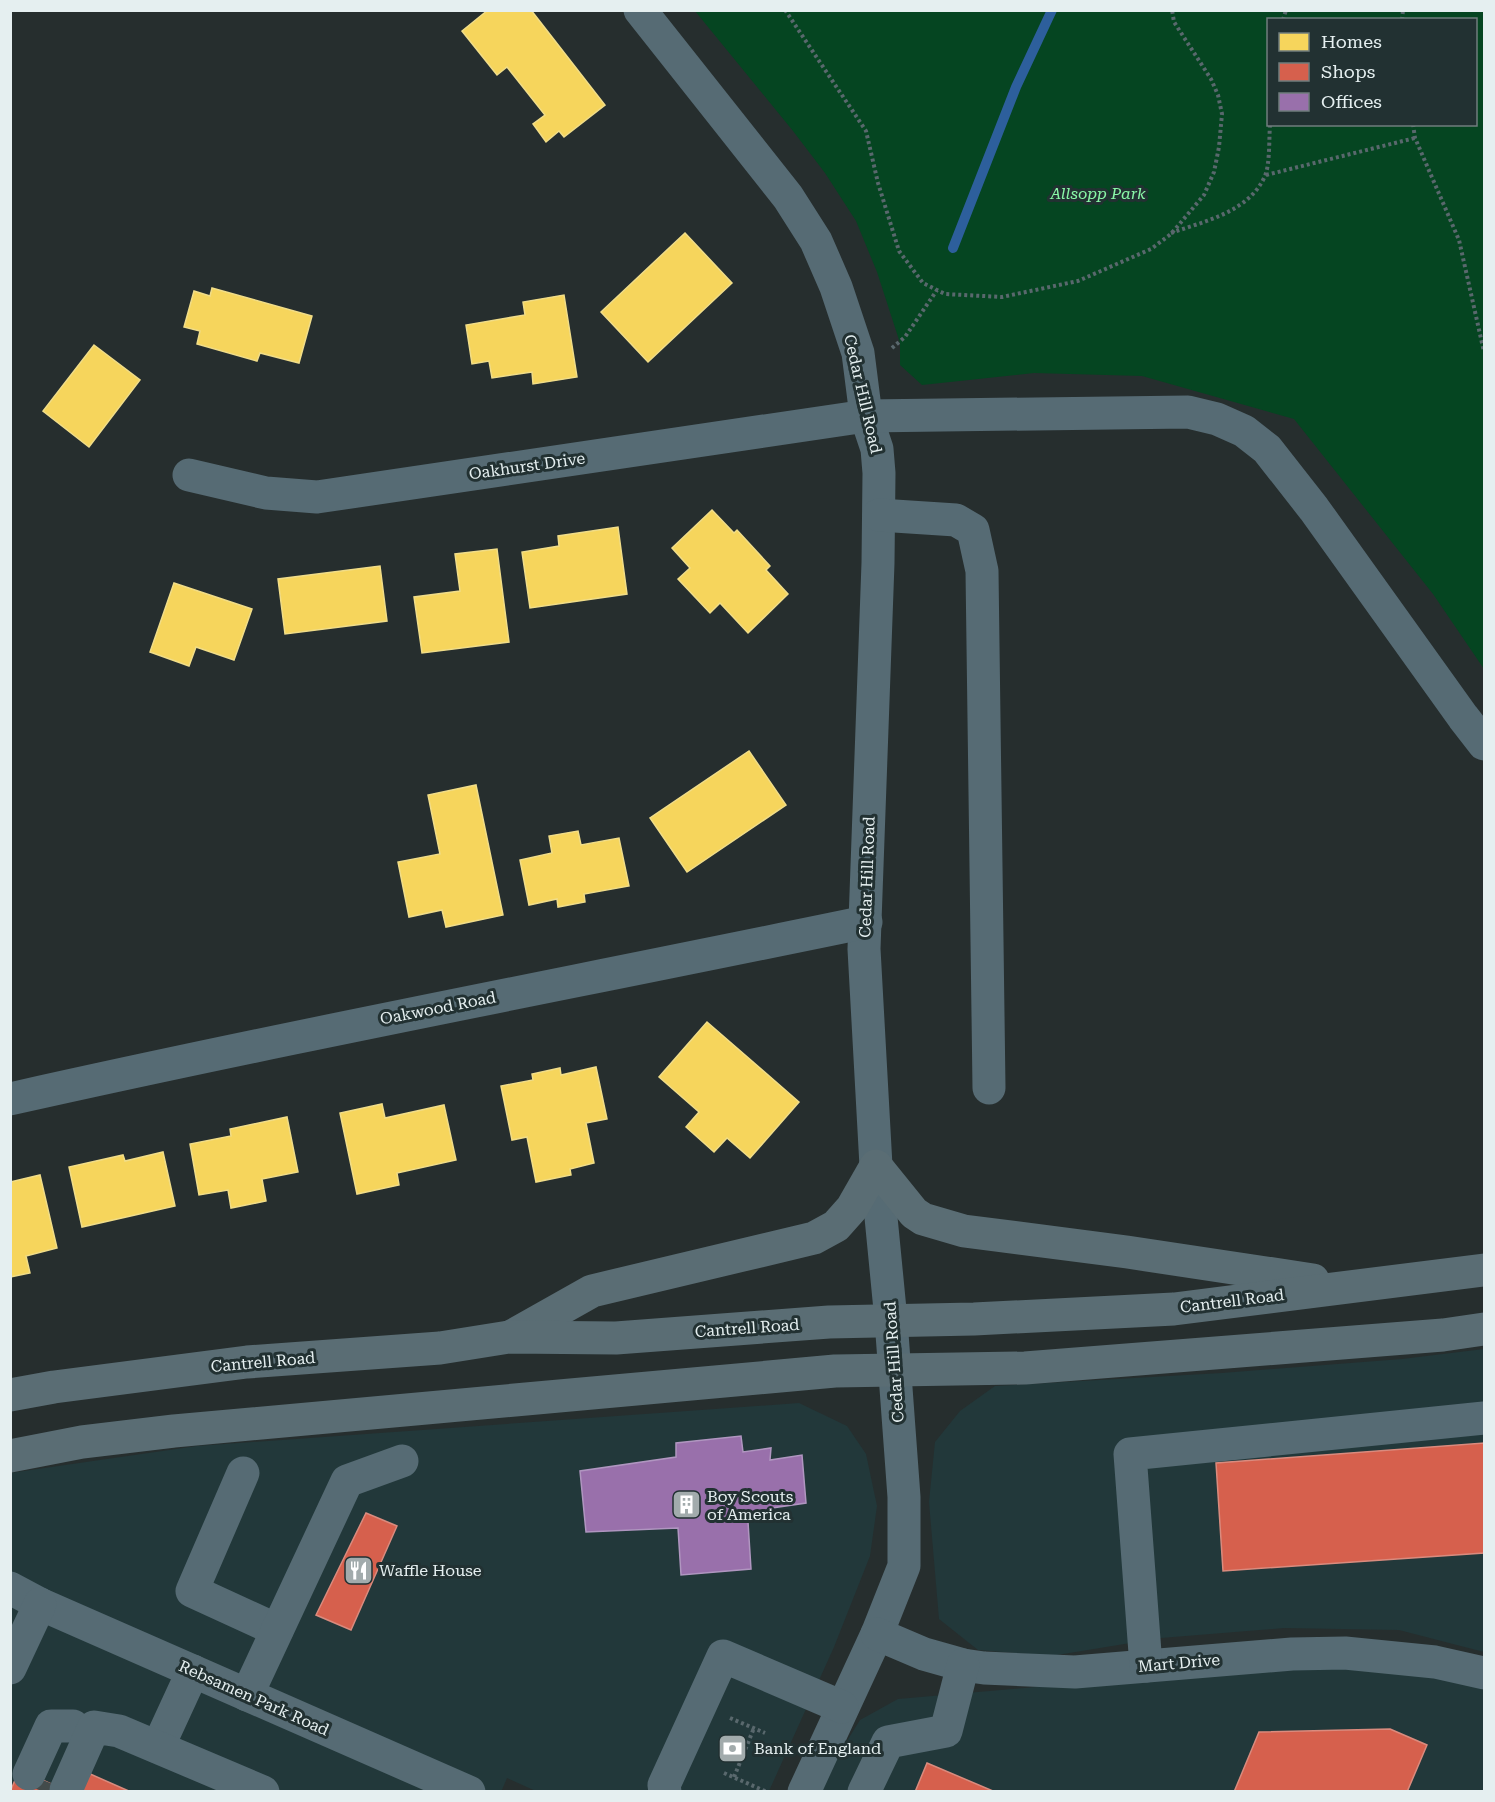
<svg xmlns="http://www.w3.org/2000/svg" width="1495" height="1802" font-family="'Roboto Serif',serif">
<rect width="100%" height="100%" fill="#262e2e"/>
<g fill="#22383a">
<path d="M1484 1349V1652L1399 1630 1284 1628 1161 1638 1051 1656 978 1650 939 1619 929 1502 935 1442 960 1411 995 1386 1222 1373 1402 1359Z"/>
<path d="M799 1403 847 1426 866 1454 877 1506 870 1556 834 1647 769 1791 538 1792 507 1778 501 1792H11L10 1473 197 1446Z"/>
<path d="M1343 1666 1456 1680 1484 1689V1791L821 1792 830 1768 860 1720 898 1699 1047 1686Z"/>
</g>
<path fill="#054521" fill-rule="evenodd" d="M695 11H1484V669L1433 594 1294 419 1142 376 1034 373 922 385 900 365V343L877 272 856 221 825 173 793 131ZM1268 20H1476V124H1268Z"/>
<g fill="#f6d55c" stroke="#f1dd88" stroke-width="1.5">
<path d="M488 10H531L605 105 564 137 559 131 546 142 533 124 545 115 507 67 497 75 462 31Z"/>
<path d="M685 233 732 283 648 362 601 312Z"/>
<path d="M212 288 312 316 299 363 260 353 257 361 197 344 200 331 184 327 194 291 210 296Z"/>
<path d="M564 295 577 377 533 384 532 372 492 378 489 361 472 364 466 325 525 315 523 302Z"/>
<path d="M94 345 140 380 89 447 43 411Z"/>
<path d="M712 510 734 533 737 530 770 566 766 570 788 594 748 633 720 603 710 613 678 579 690 568 672 548Z"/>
<path d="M618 527 627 594 530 608 522 552 559 546 558 536Z"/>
<path d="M497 549 509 642 422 653 414 597 460 591 455 554Z"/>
<path d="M380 566 387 621 285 634 278 579Z"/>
<path d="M174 583 252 609 234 660 196 647 189 666 150 652Z"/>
<path d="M749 751 786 805 687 872 650 818Z"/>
<path d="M476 785 503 915 446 927 442 910 409 917 398 862 440 854 428 795Z"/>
<path d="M578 831 581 845 619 838 629 886 584 894 585 902 558 907 557 899 529 905 520 860 552 853 549 836Z"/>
<path d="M707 1022 799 1102 750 1158 727 1138 714 1152 686 1127 699 1112 659 1077Z"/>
<path d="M596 1067 607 1119 586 1123 594 1163 570 1169 571 1175 536 1182 527 1137 512 1140 501 1086 533 1080 532 1074 560 1068 561 1075Z"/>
<path d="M382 1104 385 1118 444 1105 456 1160 397 1173 399 1185 357 1194 340 1113Z"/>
<path d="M287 1117 298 1172 262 1179 266 1201 231 1208 228 1190 199 1195 190 1144 231 1136 230 1129Z"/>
<path d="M163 1152 175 1206 82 1227 69 1167 123 1155 125 1161Z"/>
<path d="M40 1175 57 1248 26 1256 30 1273 10 1277V1182Z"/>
</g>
<g fill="#d6604d" stroke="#da8b7e" stroke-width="1.5">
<path d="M1484 1443V1553L1223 1571 1216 1463Z"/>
<path d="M366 1513 397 1526 351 1630 316 1615Z"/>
<path d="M1390 1729 1427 1745 1407 1792H1234L1259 1732Z"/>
<path d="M23 1761 27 1773 69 1792H10Z"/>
<path d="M927 1763 993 1791V1792H915Z"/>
<path d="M88 1773 131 1792H79Z"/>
</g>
<path fill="#9970ab" stroke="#b096c0" stroke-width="1.5" d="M741 1436 743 1452 771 1448 770 1460 802 1455 806 1503 772 1508 771 1518 748 1522 751 1569 681 1575 678 1528 586 1532 580 1471 676 1457V1443Z"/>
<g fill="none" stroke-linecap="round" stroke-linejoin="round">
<path stroke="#2d5f9c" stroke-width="10" d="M953 248 1016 87 1052 10"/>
<path stroke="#434b4b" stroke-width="33" stroke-dasharray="33 16" stroke-linecap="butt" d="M44 1792 48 1782"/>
<g stroke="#59686d" stroke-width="4" stroke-dasharray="3 3" stroke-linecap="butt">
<path d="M785 10 866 131 878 183 899 251 923 283 945 294 1002 297 1078 281 1151 249 1171 234 1204 195 1214 172 1219 147 1222 114 1218 95 1211 79 1174 22 1172 10"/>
<path d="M1283 20 1286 10"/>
<path d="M1402 20 1403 10"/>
<path d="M1413 124 1415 138 1459 240 1484 352"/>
<path d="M1266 175 1415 138"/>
<path d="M1171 233C1205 221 1249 212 1265 176 1270 164 1269 138 1270 124"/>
<path d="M892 348 905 337 937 290"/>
<path d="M730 1718 765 1733"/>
<path d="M724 1773 767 1792"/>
<path d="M734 1777 754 1728"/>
</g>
<g stroke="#566b74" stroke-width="33">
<path d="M640 10 788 197 816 241 836 287 858 353 866 416 877 449 879 473 878 563 864 949 876 1166 891 1320 904 1497V1566L877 1634 804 1792"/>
<path d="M189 475 266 493 317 497 866 416 1188 412 1217 419 1244 431 1267 449 1314 509 1463 717 1484 744"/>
<path d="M879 515 956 520 973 530 982 571 989 1088"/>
<path d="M10 1099C295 1035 581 981 866 922"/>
<path d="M243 1473 192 1591 277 1630"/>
<path d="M10 1588 40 1604 469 1792"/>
<path d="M877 1634 924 1654 963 1665 984 1668 1075 1672 1292 1654 1345 1653 1435 1662 1484 1673"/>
<path d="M1146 1666 1130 1454 1484 1418"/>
<path d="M10 1668 40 1604"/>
<path d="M247 1695 347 1481 402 1461"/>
<path d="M158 1747 193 1671"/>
<path d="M29 1774 51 1726H73"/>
<path d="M66 1790 94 1727 119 1731 263 1792"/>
<path d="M665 1792 664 1785 723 1656 842 1707"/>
<path d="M864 1792 888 1742 946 1731 963 1665"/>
</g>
<g stroke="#5a6d74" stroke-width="33">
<path d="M512 1336 592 1291 814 1238 836 1226 852 1208 876 1166 914 1213 923 1219 964 1231 1127 1252 1313 1280"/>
<path d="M10 1395 54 1387 247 1362 440 1348 509 1337 616 1338 829 1322 974 1319 1174 1309 1484 1270"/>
<path d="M10 1456 82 1442 174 1431 835 1371 1025 1368 1443 1335 1484 1329"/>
</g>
</g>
<defs>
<symbol id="building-square" viewBox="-11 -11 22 22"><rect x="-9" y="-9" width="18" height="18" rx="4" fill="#a2abac" stroke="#223132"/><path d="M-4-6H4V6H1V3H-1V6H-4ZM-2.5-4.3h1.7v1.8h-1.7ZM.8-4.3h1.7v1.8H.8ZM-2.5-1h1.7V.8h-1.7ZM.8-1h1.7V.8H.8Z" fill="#fff"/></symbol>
<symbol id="restaurant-square" viewBox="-11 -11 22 22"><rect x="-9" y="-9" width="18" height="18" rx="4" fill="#a2abac" stroke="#223132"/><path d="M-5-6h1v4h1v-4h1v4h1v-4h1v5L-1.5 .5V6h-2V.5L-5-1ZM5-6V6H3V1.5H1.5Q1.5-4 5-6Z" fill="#fff"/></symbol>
<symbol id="bank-square" viewBox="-11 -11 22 22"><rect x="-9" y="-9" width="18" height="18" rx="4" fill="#a2abac" stroke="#223132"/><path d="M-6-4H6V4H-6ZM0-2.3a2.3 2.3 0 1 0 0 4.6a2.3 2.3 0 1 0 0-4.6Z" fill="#fff"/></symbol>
</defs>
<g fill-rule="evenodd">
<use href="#building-square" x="670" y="1488" width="33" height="33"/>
<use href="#restaurant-square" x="342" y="1554" width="33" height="33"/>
<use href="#bank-square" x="716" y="1732" width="33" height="33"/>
</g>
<g text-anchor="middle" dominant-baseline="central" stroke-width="6" stroke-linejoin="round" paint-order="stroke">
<g font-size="16" font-style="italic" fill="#89f7a7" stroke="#223132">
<text x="1098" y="193">Allsopp Park</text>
</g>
<g font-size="16" fill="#e5eff0" stroke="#223132">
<text transform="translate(863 394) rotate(77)">Cedar Hill Road</text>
<text transform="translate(527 466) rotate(-8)">Oakhurst Drive</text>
<text transform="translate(867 877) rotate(-88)">Cedar Hill Road</text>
<text transform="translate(438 1008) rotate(-11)">Oakwood Road</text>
<text transform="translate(1232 1301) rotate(-7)">Cantrell Road</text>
<text transform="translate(747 1328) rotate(-4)">Cantrell Road</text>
<text transform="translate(263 1362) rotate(-5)">Cantrell Road</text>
<text transform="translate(894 1362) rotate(-94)">Cedar Hill Road</text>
<text transform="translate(1179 1663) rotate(-5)">Mart Drive</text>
<text transform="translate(254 1698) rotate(24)">Rebsamen Park Road</text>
</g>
<g font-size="16" fill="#e5eff0" stroke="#223132" text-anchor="start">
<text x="707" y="1496">Boy Scouts<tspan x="707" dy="18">of America</tspan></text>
<text x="379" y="1570">Waffle House</text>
<text x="754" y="1748">Bank of England</text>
</g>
</g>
<rect width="1495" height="1802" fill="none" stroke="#e5eff0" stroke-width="24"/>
<rect x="1267" y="18" width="210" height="108" fill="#223132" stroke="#707d7e" stroke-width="1.5"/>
<rect x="1279" y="33" width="30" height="18" fill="#f6d55c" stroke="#707d7e" stroke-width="1.5"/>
<text x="1321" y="48" font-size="18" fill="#e5eff0">Homes</text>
<rect x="1279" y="63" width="30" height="18" fill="#d6604d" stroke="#707d7e" stroke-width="1.5"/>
<text x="1321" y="78" font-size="18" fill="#e5eff0">Shops</text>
<rect x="1279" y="93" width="30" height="18" fill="#9970ab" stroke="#707d7e" stroke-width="1.5"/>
<text x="1321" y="108" font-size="18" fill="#e5eff0">Offices</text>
</svg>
